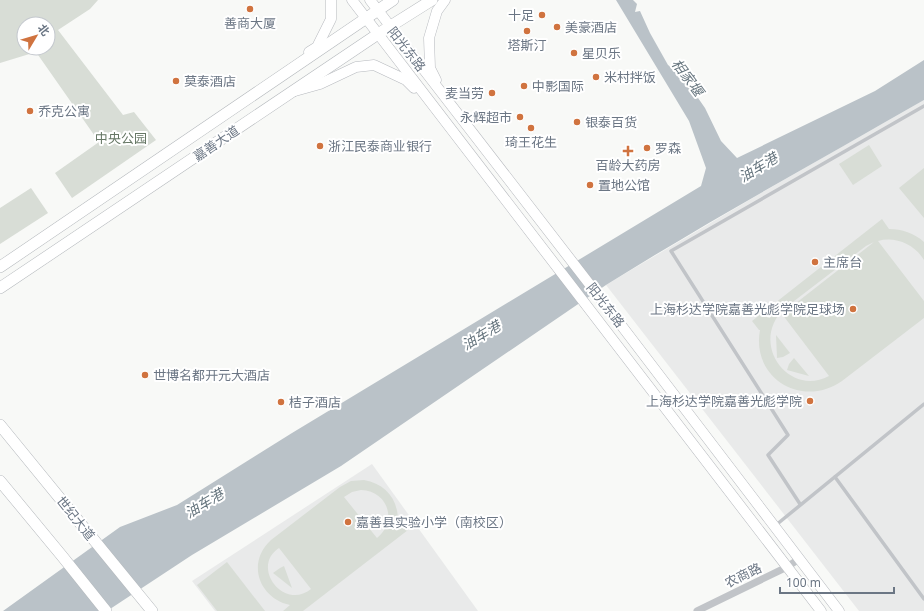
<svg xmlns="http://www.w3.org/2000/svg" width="924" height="611" font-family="'Noto Sans','Noto Sans SC',sans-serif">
<rect width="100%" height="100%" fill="#f8f9f7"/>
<g fill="#e9eaea">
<path d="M924 100V611H859L606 285 631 270 768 189Z"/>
<path d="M372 464 478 611H215L192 581Z"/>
</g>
<g fill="#d8ddd6" fill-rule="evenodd">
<path d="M0 0H98L90 9 58 30 123 115 134 112 156 140 72 198 55 173 99 142 36 52 0 63ZM24 24H48V48H24Z"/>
<path d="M869 145 882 166 853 185 839 164Z"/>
<path d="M924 168V218L899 188Z"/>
<path d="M31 188 48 213 0 244V208Z"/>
<path d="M882 219 889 229C902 229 914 233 924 242V260C915 245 896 236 878 241L924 301V318L842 381C802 409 751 378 760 330H759L752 321ZM874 242 782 314 829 376C788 398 748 342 785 308L866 246Z"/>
<path d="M776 335 790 353 783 357 777 358Z"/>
<path d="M794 358 809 376 787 370 789 364Z"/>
<path d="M364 480C385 484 398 498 398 521L400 519 408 530 303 611H283L290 605C259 598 246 563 271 540L340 487 351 481ZM361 490C388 491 398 521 377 538L344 497 352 492ZM279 548 311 589C284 611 250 567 279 548Z"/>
<path d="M227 562 265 611H217L197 585Z"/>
<path d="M284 566 292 588 273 573 280 568Z"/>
</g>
<path fill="#bac2c8" d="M616 0H633L637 4 635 12 640 11 650 33 668 65 682 75 705 108 721 141 737 158 875 91 924 60V100C818 161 710 220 606 285L341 466 192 555 107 611H3L120 527 177 505 292 433 701 186 706 168 689 121Z"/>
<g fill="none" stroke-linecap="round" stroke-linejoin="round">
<defs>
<g id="secondary">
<path d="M352 0 821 611"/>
<path d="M370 0 390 26 621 325 839 611"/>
<path d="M309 52 317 47 331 19V0"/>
<path d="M436 80 430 68 429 38 437 11 445 0"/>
<path d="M295 91 320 84 356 67 374 65 406 80 414 88"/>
</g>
<g id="primary">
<path d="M0 267 393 0"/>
<path d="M0 288 378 34 432 0"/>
<path d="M0 425 152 611"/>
<path d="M0 481 62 556 106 611"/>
</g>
</defs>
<use href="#secondary" stroke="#b6b9be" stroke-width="11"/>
<use href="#primary" stroke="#b4b8bc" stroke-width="12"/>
<g stroke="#c1c4c8" stroke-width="3.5">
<path d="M835 477 924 599"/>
<path d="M800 504 768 455 788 435 671 251 924 106"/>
<path d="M776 525 924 404"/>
</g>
<path stroke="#c1c4c8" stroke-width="7" d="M697 611 787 567 799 559"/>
<use href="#secondary" stroke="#fff" stroke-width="10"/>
<use href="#primary" stroke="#fff" stroke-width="11"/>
</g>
<g fill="#d0733f" stroke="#fff" stroke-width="1.5">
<circle cx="250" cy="9" r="4"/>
<circle cx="542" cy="15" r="4"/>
<circle cx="557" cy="27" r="4"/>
<circle cx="527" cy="31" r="4"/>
<circle cx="574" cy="53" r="4"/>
<circle cx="596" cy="77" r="4"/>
<circle cx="176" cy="81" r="4"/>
<circle cx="524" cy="86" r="4"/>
<circle cx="492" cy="93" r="4"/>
<circle cx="30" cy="111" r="4"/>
<circle cx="520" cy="117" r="4"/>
<circle cx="577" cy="122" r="4"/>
<circle cx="531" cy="128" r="4"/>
<circle cx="320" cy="146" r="4"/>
<circle cx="647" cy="148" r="4"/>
<path d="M626 145h4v4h4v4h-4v4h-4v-4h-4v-4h4z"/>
<circle cx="590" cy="185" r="4"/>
<circle cx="815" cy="262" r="4"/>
<circle cx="853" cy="309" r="4"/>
<circle cx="145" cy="375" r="4"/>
<circle cx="810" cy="401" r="4"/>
<circle cx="281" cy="402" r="4"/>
<circle cx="348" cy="522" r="4"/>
</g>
<g text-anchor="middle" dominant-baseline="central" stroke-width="4" stroke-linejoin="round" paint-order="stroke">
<g font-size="13" fill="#6b7684" stroke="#fff" text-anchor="start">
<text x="534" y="15" text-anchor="end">十足</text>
<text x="250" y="23" text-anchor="middle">善商大厦</text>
<text x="565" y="27">美豪酒店</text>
<text x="527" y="45" text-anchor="middle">塔斯汀</text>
<text x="582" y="53">星贝乐</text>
<text x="604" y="77">米村拌饭</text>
<text x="184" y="81">莫泰酒店</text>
<text x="532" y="86">中影国际</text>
<text x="484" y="93" text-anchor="end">麦当劳</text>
<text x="38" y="111">乔克公寓</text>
<text x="512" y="117" text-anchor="end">永辉超市</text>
<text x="585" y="122">银泰百货</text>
<text x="531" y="142" text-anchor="middle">琦王花生</text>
<text x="328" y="146">浙江民泰商业银行</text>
<text x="655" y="148">罗森</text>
<text x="628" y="165" text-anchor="middle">百龄大药房</text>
<text x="598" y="185">置地公馆</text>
<text x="823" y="262">主席台</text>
<text x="845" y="309" text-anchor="end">上海杉达学院嘉善光彪学院足球场</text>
<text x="153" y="375">世博名都开元大酒店</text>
<text x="802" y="401" text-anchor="end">上海杉达学院嘉善光彪学院</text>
<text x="289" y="402">桔子酒店</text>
<text x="356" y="522">嘉善县实验小学（南校区）</text>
</g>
<g font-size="13" fill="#6b7684" stroke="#fff">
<text transform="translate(407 49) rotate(52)">阳光东路</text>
<text transform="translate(216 143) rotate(-34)">嘉善大道</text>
<text transform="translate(606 305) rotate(52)">阳光东路</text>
<text transform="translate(76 518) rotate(51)">世纪大道</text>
<text transform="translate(743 575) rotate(-26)">农商路</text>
</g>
<g font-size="13" fill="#667765" stroke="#fff">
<text x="121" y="138">中央公园</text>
</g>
<g font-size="14" font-style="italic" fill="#67767f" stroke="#fff">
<text transform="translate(688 77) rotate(53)">相家堰</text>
<text transform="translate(758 167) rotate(-31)">油车港</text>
<text transform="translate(481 335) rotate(-31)">油车港</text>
<text transform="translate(204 503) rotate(-31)">油车港</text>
</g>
</g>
<g transform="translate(36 36) rotate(52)"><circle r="19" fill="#ffffff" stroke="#c4c8ce"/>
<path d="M0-3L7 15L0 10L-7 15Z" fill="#d0733f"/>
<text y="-6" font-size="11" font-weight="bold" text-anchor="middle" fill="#6b7684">北</text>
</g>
<path d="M780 587v6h114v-6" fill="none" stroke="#6b7684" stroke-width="2"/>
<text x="786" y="587" font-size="12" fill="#6b7684" stroke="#ffffff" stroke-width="3" paint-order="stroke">100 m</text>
</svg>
